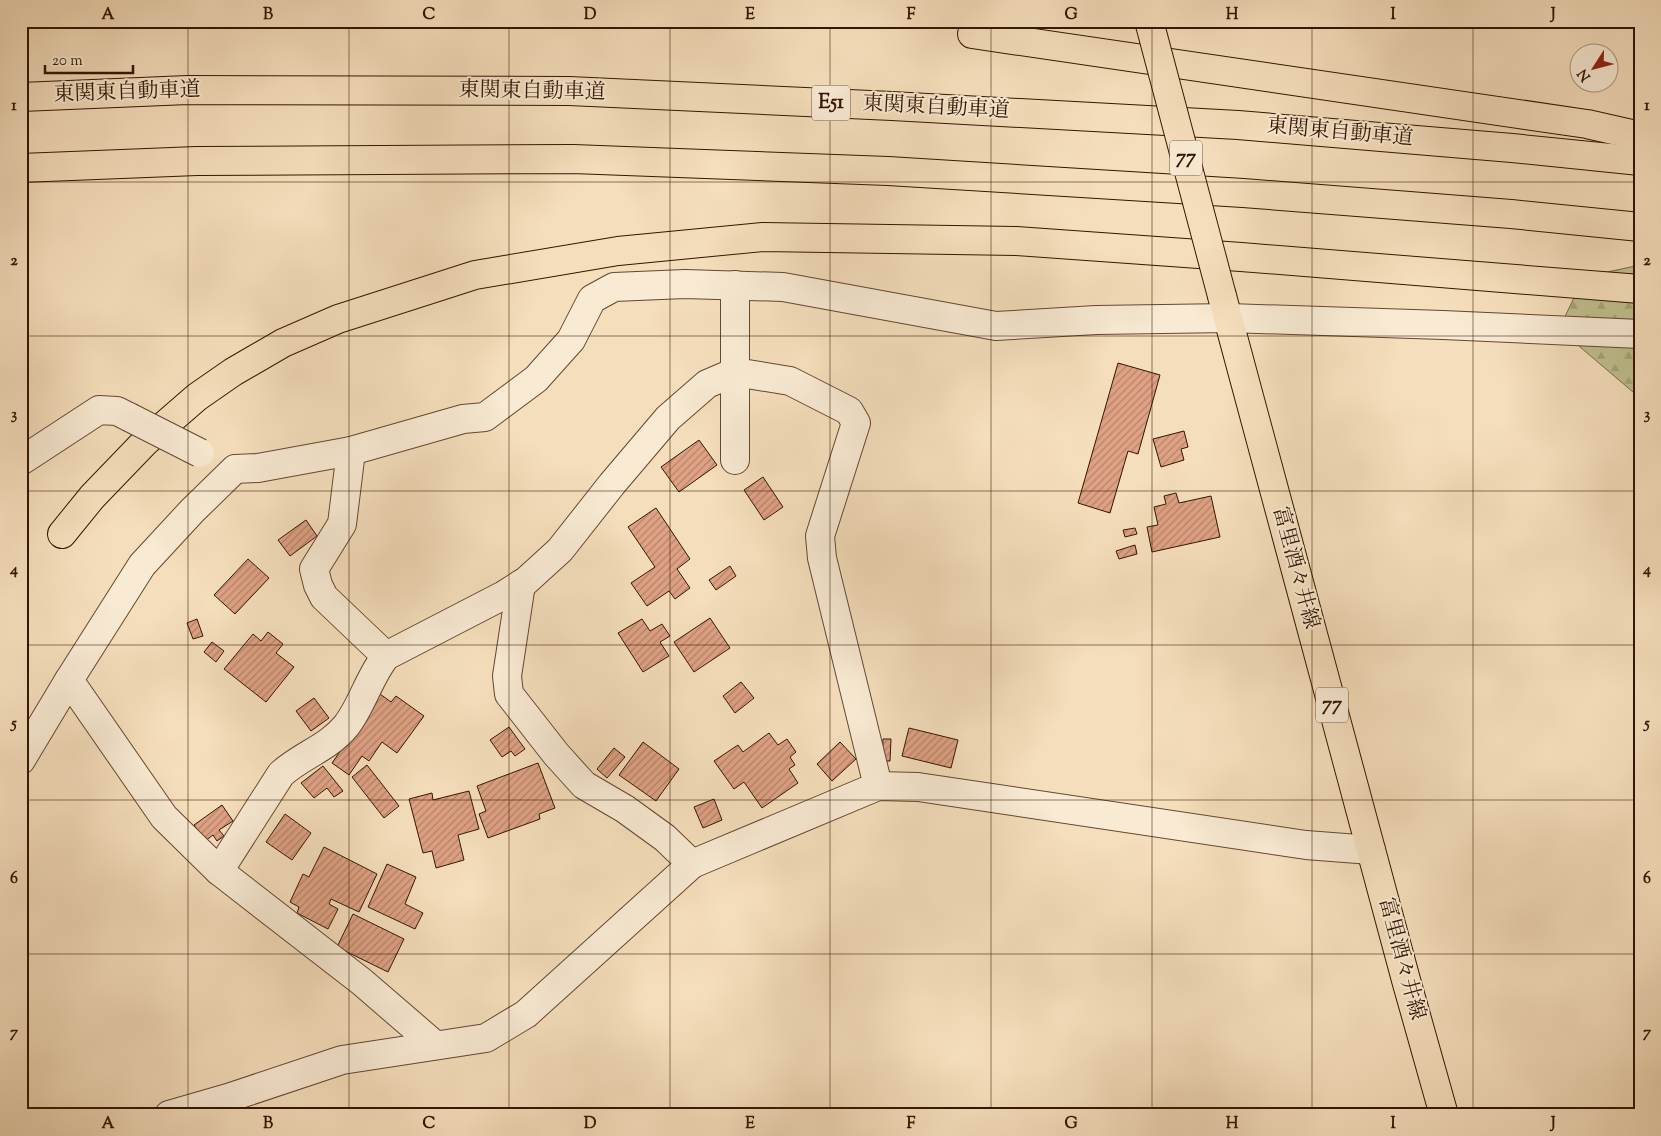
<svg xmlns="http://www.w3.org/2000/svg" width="1661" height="1136" font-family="'Sorts Mill Goudy','Noto Serif JP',serif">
<defs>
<pattern id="forest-firs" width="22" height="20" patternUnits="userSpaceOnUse" patternTransform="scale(1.25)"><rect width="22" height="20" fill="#c0c08e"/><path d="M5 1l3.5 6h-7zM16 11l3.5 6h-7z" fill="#a5a479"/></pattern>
<pattern id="building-hatch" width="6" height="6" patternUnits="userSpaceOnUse" patternTransform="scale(1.25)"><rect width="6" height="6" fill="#dfa284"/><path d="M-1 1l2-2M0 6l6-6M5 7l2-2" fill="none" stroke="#b5836a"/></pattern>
</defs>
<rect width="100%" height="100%" fill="#f5debc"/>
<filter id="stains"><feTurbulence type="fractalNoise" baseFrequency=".004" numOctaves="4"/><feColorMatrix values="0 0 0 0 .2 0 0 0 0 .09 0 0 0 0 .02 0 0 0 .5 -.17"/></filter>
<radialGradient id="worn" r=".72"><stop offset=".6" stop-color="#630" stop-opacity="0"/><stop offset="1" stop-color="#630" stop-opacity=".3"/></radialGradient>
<path fill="url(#forest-firs)" stroke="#7a6a48" d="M1640 265V398L1559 329 1584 277Z"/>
<g fill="url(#building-hatch)" stroke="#331501">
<path d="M1118 363 1160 375 1138 454 1128 451 1110 513 1078 503Z"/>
<path d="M1184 431 1188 447 1181 449 1184 460 1161 467 1153 439Z"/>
<path d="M699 440 717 465 679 492 661 467Z"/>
<path d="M763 477 783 507 764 520 744 490Z"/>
<path d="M1176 493 1179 503 1211 496 1220 537 1152 552 1147 527 1158 525 1154 507 1166 504 1164 496Z"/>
<path d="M656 508 690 559 677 569 690 588 675 599 669 591 647 606 631 583 655 567 628 527Z"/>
<path d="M306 520 317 536 290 556 278 540Z"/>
<path d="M1135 528 1137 534 1125 537 1123 530Z"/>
<path d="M1135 545 1137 554 1119 559 1116 551Z"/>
<path d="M248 559 269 578 235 614 214 595Z"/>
<path d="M730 566 736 576 716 590 709 580Z"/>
<path d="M710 618 730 648 694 672 674 642Z"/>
<path d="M197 619 203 636 193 639 187 623Z"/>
<path d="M642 619 650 631 662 624 670 636 660 642 669 656 643 672 618 633Z"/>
<path d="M268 632 283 644 276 653 294 667 266 702 224 669 253 634 261 641Z"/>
<path d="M212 642 224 651 216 662 204 652Z"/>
<path d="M741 682 754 698 735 713 723 696Z"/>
<path d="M380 694 391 702 396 696 424 716 397 753 382 742 369 761 362 756 349 775 332 763Z"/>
<path d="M314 698 329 718 311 731 296 711Z"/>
<path d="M509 727 525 749 515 756 511 751 502 757 490 740Z"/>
<path d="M909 728 958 740 951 768 902 756Z"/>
<path d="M769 733 778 745 787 739 796 752 790 757 795 765 789 769 798 783 762 808 744 782 734 789 714 761 738 745 743 752Z"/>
<path d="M883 739H891L890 761H882Z"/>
<path d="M643 742 679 769 656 801 619 775Z"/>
<path d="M840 742 856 759 832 781 817 764Z"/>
<path d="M614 748 625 757 607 778 597 769Z"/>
<path d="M538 763 555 808 539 814 540 819 488 838 479 814 486 811 477 786Z"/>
<path d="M367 765 399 806 384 818 352 777Z"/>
<path d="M323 766 343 791 334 797 327 788 314 798 301 783Z"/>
<path d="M469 791 479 829 458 835 464 860 436 868 432 851 423 853 409 799 432 793 433 800Z"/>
<path d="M714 799 722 820 703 828 694 807Z"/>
<path d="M222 805 233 821 219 830 224 836 217 841 213 835 205 841 194 825Z"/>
<path d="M285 814 311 833 292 860 266 842Z"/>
<path d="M324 847 377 874 359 912 331 899 329 904 338 909 328 929 297 913 299 907 290 902 303 874 309 877Z"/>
<path d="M387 864 416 877 405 904 423 913 415 929 368 907Z"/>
<path d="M353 914 404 939 388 972 337 947Z"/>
</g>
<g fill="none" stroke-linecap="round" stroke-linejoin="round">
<defs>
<g id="minor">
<path d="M735 285V460"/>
<path d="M351 451 342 524 314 569 318 585 324 597 386 656"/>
<path d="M21 461 99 410 117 411 129 417"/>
<path d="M521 584 507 676 509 694 556 754 584 785 625 809 665 838 692 864"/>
<path d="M69 680 164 817 219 871 362 982 435 1045"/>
<path d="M21 760 69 680 142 565 192 511 235 469 258 468 351 451 463 419 485 417 536 379 571 340 592 299 614 287 685 284 783 287 996 326 1096 320 1229 318 1443 325 1640 334"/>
<path d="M219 871 281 774C302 755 328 748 346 726 362 706 369 677 386 656L504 595 526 581 560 550 612 484 668 418 707 384 735 372 790 381 849 411 856 423 820 536 822 558 878 786"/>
<path d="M169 1115 228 1098 342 1060 486 1038 526 1014 692 864 878 786 918 787 1306 845 1371 850"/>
</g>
<path id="primary" d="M1222 296 1406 980 1444 1115"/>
<g id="motorway">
<path d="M972 34 1587 124 1640 136"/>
<path d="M21 97 188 90 569 91 892 106 1238 125 1512 148 1640 161"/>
<path d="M21 168 197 161 573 159 888 171 1243 193 1511 214 1640 227"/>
<path d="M62 534 92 497 144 443 197 397 233 372 283 343 338 319 475 275 618 251 763 237 1016 241 1241 257 1640 289"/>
</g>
</defs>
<use href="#minor" stroke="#644730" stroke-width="30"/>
<use href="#primary" stroke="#331501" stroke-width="30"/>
<use href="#motorway" stroke="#331501" stroke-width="30"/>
<use href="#minor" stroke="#f8ead3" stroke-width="28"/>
<use href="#primary" stroke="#f5debc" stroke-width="28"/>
<use href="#motorway" stroke="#f5debc" stroke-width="28"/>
<defs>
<path id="minor-bridge" d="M129 417 200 453"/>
<path id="primary-bridge" d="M1149 21 1222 296"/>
</defs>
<use href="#minor-bridge" stroke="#644730" stroke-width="30" stroke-linecap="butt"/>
<use href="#primary-bridge" stroke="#331501" stroke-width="30" stroke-linecap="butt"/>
<use href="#minor-bridge" stroke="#f8ead3" stroke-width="28"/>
<use href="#primary-bridge" stroke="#f5debc" stroke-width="28"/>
</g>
<path fill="none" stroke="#331501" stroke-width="1" stroke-opacity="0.55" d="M188 21V1115M349 21V1115M509 21V1115M670 21V1115M830 21V1115M991 21V1115M1152 21V1115M1312 21V1115M1473 21V1115M21 182H1640M21 336H1640M21 491H1640M21 645H1640M21 800H1640M21 954H1640"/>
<g text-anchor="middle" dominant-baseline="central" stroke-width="4" stroke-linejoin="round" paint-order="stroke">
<g fill="#f8ead3" stroke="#6e5540" stroke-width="1">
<rect x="812" y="85.5" width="38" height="35" rx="4"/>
<rect x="1170" y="140.5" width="32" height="35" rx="4"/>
<rect x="1316" y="687.5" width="32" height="35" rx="4"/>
</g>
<g font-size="20" font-weight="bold" fill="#331501">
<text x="831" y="103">E51</text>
<text x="1186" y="158">77</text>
<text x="1332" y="705">77</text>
</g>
<g font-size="21" fill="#331501" stroke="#f8ead3">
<text transform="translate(532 92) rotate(1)">東関東自動車道</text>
<text transform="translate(127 93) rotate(-2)">東関東自動車道</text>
<text transform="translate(936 108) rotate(3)">東関東自動車道</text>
<text transform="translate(1340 133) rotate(5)">東関東自動車道</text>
<text transform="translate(1295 568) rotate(75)">富里酒々井線</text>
<text transform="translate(1401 959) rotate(75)">富里酒々井線</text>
</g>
</g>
<rect width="1661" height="1136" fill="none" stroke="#f5debc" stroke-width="55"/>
<g transform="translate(1594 68) rotate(234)"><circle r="24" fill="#f8ead3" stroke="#a9957f"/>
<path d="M0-4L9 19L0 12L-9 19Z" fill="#8f2418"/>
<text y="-8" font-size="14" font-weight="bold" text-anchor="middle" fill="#331501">N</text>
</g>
<path d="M45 65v8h88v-8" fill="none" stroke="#331501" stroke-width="2.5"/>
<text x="52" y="65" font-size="15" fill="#331501" stroke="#f8ead3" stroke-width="4" paint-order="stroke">20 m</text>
<rect x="28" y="28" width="1606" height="1080" fill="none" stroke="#331501" stroke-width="2"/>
<g font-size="16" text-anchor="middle" font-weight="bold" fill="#331501">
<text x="108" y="19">A</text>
<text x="268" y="19">B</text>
<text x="429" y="19">C</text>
<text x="590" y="19">D</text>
<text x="750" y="19">E</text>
<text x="911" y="19">F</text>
<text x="1071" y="19">G</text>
<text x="1232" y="19">H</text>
<text x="1393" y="19">I</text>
<text x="1553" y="19">J</text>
<text x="14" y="110">1</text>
<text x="1647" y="110">1</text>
<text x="14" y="265">2</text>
<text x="1647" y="265">2</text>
<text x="14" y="419">3</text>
<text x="1647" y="419">3</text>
<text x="14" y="574">4</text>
<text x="1647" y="574">4</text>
<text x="14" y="728">5</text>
<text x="1647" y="728">5</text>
<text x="14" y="883">6</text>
<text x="1647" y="883">6</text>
<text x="14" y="1037">7</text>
<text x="1647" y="1037">7</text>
<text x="108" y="1128">A</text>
<text x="268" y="1128">B</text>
<text x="429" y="1128">C</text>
<text x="590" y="1128">D</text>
<text x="750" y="1128">E</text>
<text x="911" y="1128">F</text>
<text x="1071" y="1128">G</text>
<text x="1232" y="1128">H</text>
<text x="1393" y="1128">I</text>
<text x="1553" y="1128">J</text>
</g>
<rect width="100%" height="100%" filter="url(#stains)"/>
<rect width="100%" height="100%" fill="url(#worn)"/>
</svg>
